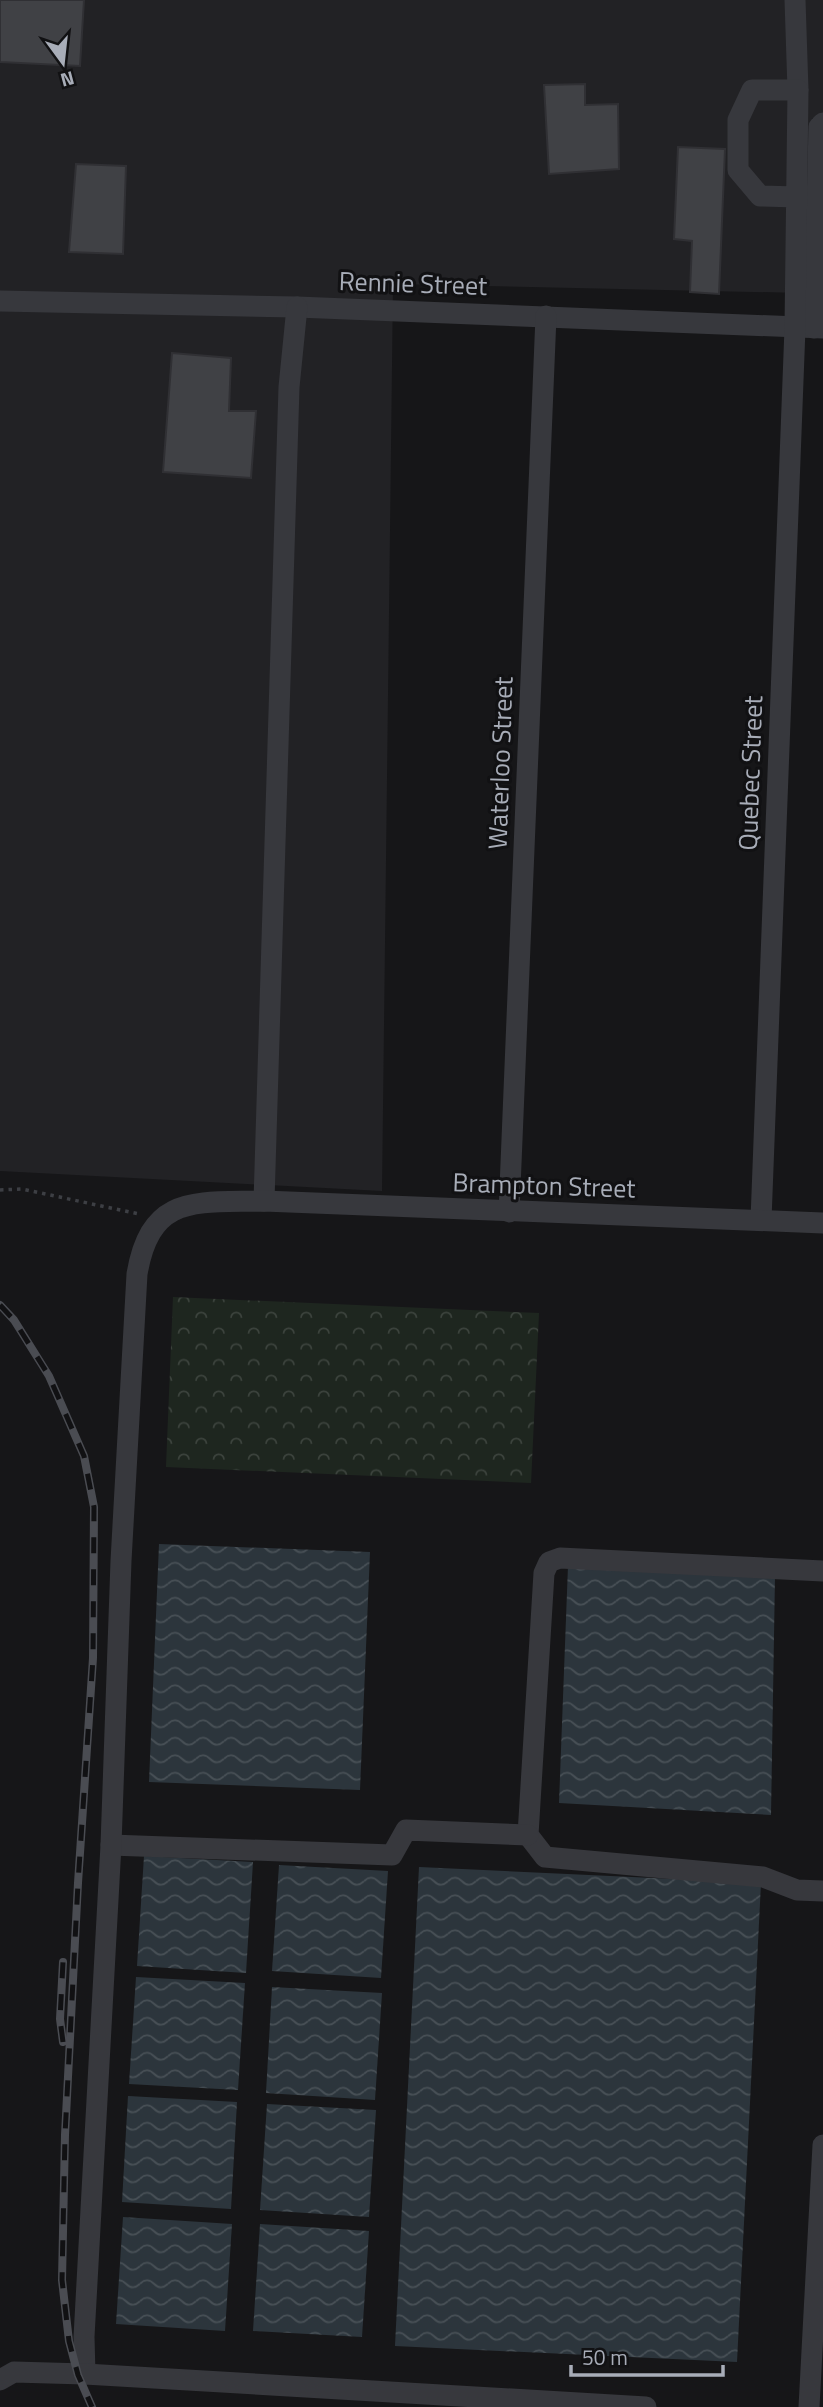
<svg xmlns="http://www.w3.org/2000/svg" width="823" height="2407" font-family="'Titillium Web',sans-serif">
<defs>
<pattern id="park-crowns" width="20" height="18" patternUnits="userSpaceOnUse" patternTransform="scale(1.75)"><rect width="20" height="18" fill="#1e261f"/><path d="M2 6a3 3 0 1 1 6 0M12 15a3 3 0 1 1 6 0" fill="none" stroke="#3c433d"/></pattern>
<pattern id="water-waves" width="16" height="10" patternUnits="userSpaceOnUse" patternTransform="scale(1.75)"><rect width="16" height="10" fill="#2c353c"/><path d="M0 5q4-4 8 0t8 0" fill="none" stroke="#485056"/></pattern>
</defs>
<rect width="100%" height="100%" fill="#161618"/>
<path fill="#222225" d="M0 0H823V118H812L803 293 393 284 382 1191 0 1171Z"/>
<path fill="url(#park-crowns)" d="M173 1297 539 1313 531 1483 166 1467Z"/>
<g fill="url(#water-waves)">
<path d="M159 1544 370 1552 360 1790 149 1782Z"/>
<path d="M568 1566 775 1576 771 1815 559 1803Z"/>
<path d="M144 1856 253 1862 246 1973 137 1966Z"/>
<path d="M279 1865 388 1871 381 1978 272 1971Z"/>
<path d="M419 1867 761 1883 737 2362 395 2346Z"/>
<path d="M136 1977 245 1983 238 2090 129 2084Z"/>
<path d="M272 1987 382 1993 375 2100 266 2093Z"/>
<path d="M128 2096 237 2102 231 2209 122 2202Z"/>
<path d="M267 2104 376 2110 369 2217 260 2210Z"/>
<path d="M123 2217 232 2224 225 2331 116 2324Z"/>
<path d="M260 2224 369 2231 362 2337 253 2331Z"/>
</g>
<g fill="#404145" stroke="#303034" stroke-width="2">
<path d="M0 0H84L80 66 0 62Z"/>
<path d="M585 84V105L618 104 619 169 549 174 544 85Z"/>
<path d="M678 147 725 149 719 294 690 292 692 241 674 239Z"/>
<path d="M76 164 126 166 123 254 69 252Z"/>
<path d="M172 353 231 358 229 411H256L251 478 163 472Z"/>
</g>
<g fill="none" stroke-linecap="round" stroke-linejoin="round">
<path stroke="#3d3f44" stroke-width="3.5" stroke-dasharray="3.5 5" stroke-linecap="butt" d="M0 1190 22 1189 139 1214"/>
<g stroke="#37383d" stroke-width="21">
<path d="M795 0 798 90"/>
<path d="M0 301 297 307 823 328"/>
<path d="M814 328 819 127 823 123"/>
<path d="M264 1201 289 387 297 307"/>
<path d="M509 1212 546 316"/>
<path d="M761 1220 795 328 798 90H752L738 120V170L760 196 797 197"/>
<path d="M823 1571 560 1558 549 1562 544 1573 528 1835 545 1857 763 1877 797 1890 823 1891"/>
<path d="M111 1845 392 1855 406 1830 528 1835"/>
<path d="M85 2374 84 2337 111 1845 121 1561 137 1274C151 1193 196 1203 264 1201L823 1223"/>
<path d="M0 2380 14 2372 85 2374 646 2407"/>
<path d="M809 2407 823 2145"/>
</g>
<defs>
<g id="rail">
<path d="M0 1305 14 1320 49 1376 84 1456 94 1507 93 1658 78 1883 65 2135 62 2280 69 2341 78 2375 92 2407"/>
<path d="M63 2042 60 2019 63 1962"/>
</g>
</defs>
<use href="#rail" stroke="#4a4c52" stroke-width="8"/>
<use href="#rail" stroke="#111113" stroke-width="5" stroke-dasharray="16" stroke-linecap="butt"/>
</g>
<g text-anchor="middle" dominant-baseline="central" stroke-width="6" stroke-linejoin="round" paint-order="stroke">
<g font-size="26" fill="#a8adb8" stroke="#111113">
<text transform="translate(413 283) rotate(2)">Rennie Street</text>
<text transform="translate(500 763) rotate(-88)">Waterloo Street</text>
<text transform="translate(750 773) rotate(-88)">Quebec Street</text>
<text transform="translate(544 1185) rotate(2)">Brampton Street</text>
</g>
</g>
<g transform="translate(63 63) rotate(165)" stroke="#111113" stroke-width="5" paint-order="stroke">
<path d="M0-5L12 26L0 18L-12 26Z" fill="#a8adb8"/>
<text y="-10" font-size="19" font-weight="bold" text-anchor="middle" fill="#a8adb8">N</text>
</g>
<path d="M571 2365v10h152v-10" fill="none" stroke="#a8adb8" stroke-width="3.5"/>
<text x="582" y="2365" font-size="21" fill="#a8adb8" stroke="#111113" stroke-width="5" paint-order="stroke">50 m</text>
</svg>
